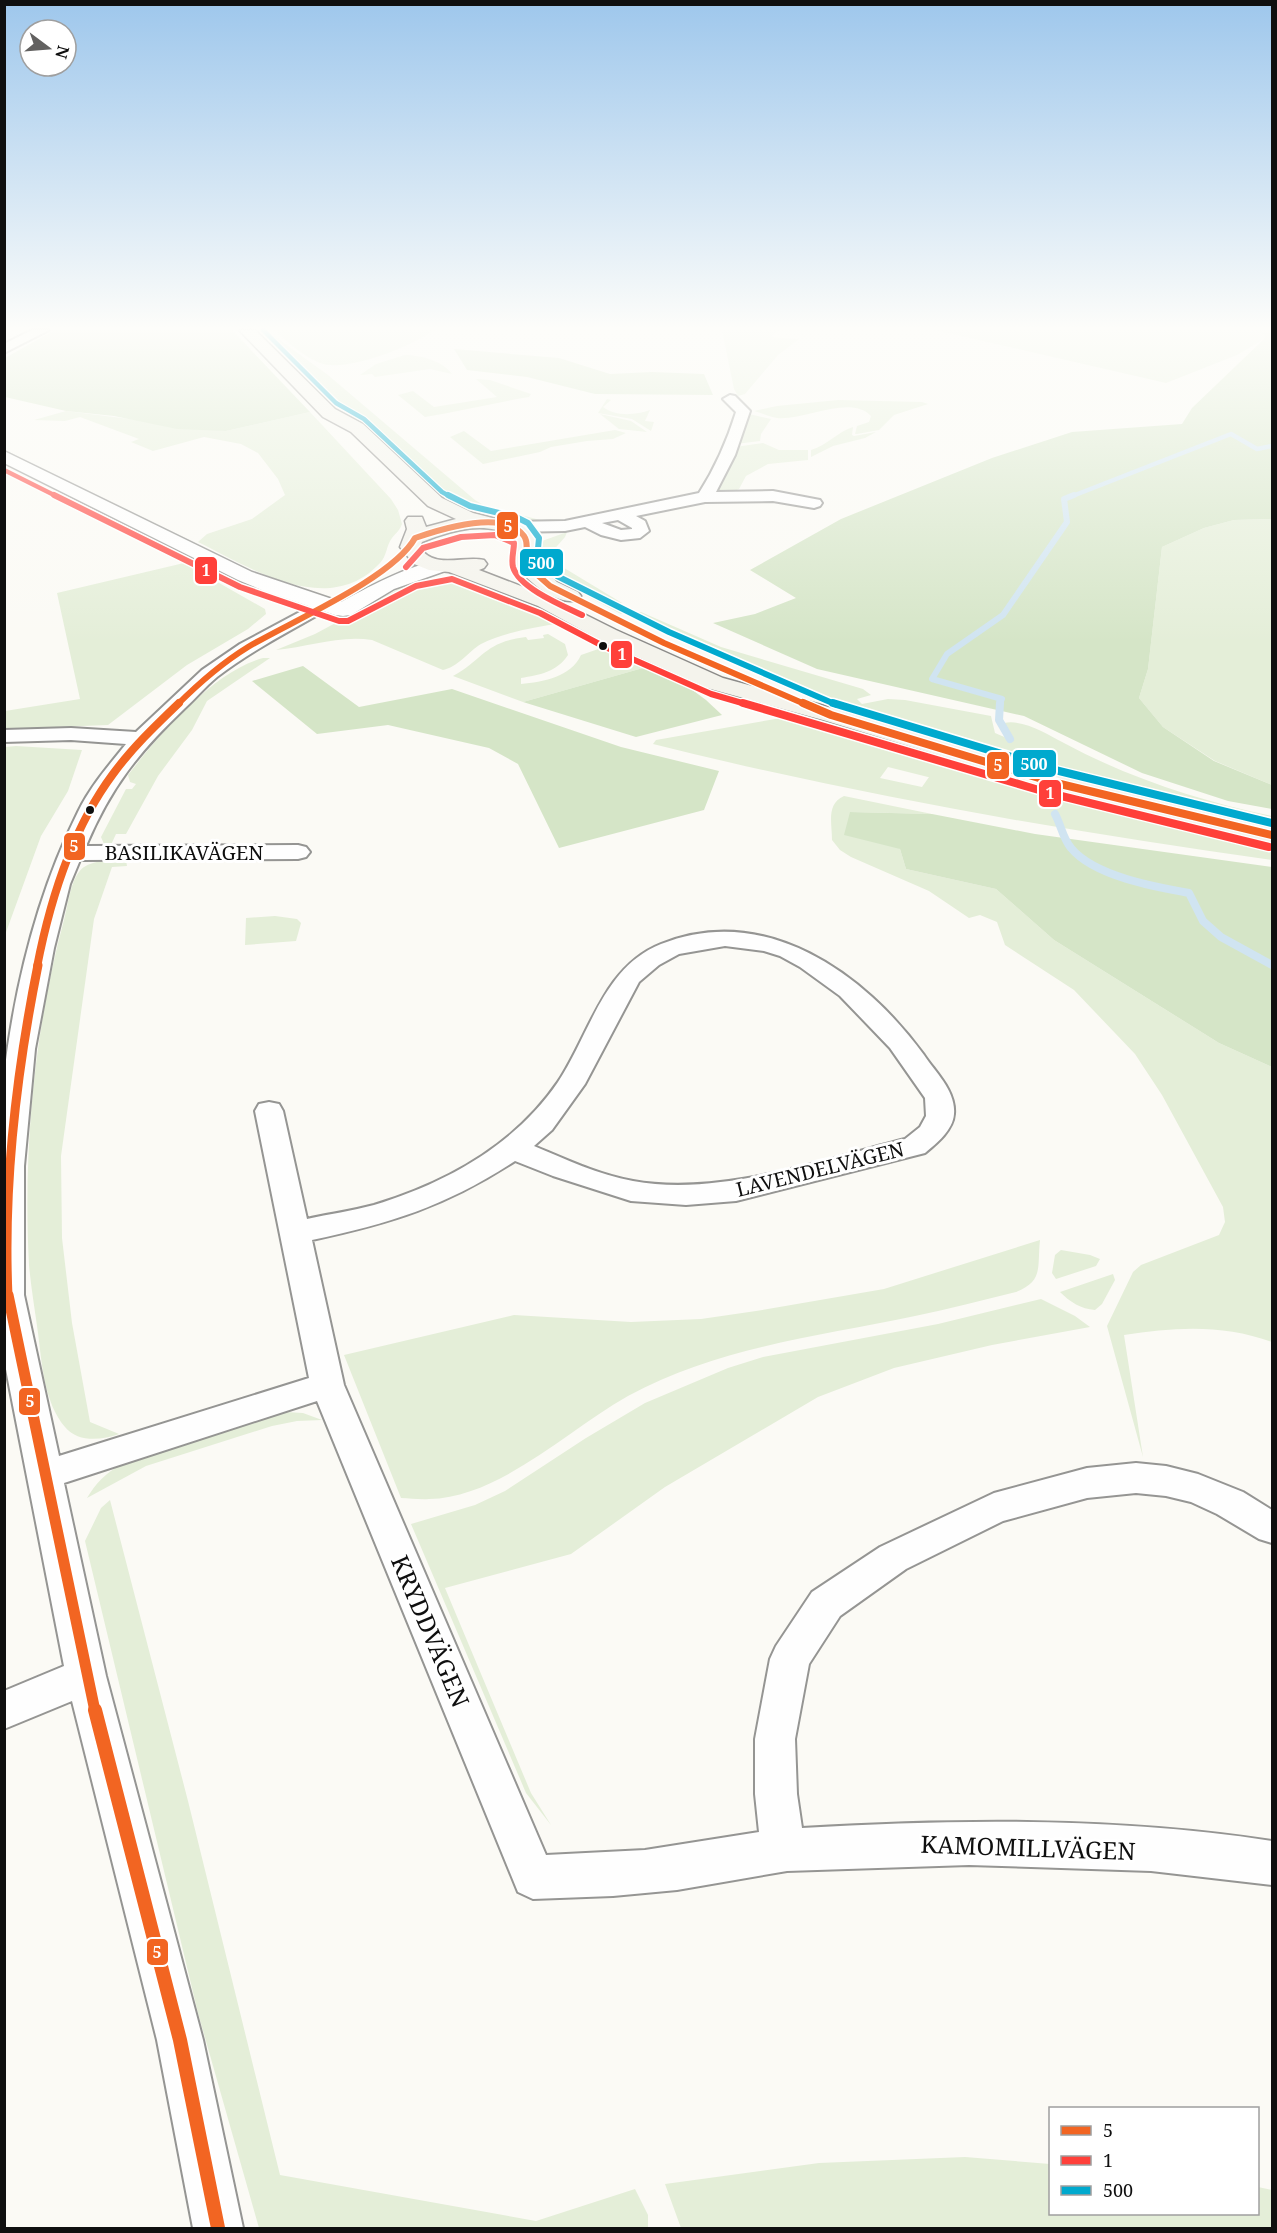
<svg xmlns="http://www.w3.org/2000/svg" width="1277" height="2233" font-family="'Noto Serif',serif">
<rect width="100%" height="100%" fill="#fbfaf5"/>
<g fill="#e4eed8" fill-rule="evenodd">
<path d="M263 330H266L328 375 475 500 485 506 552 523C534 525 515 521 497 517 427 501 417 470 368 427 332 395 297 363 263 330Z"/>
<path d="M275 330H434C412 346 347 373 320 363 304 357 287 342 275 330Z"/>
<path d="M722 330H779L770 337 799 339 778 355 745 394 738 396 734 389Z"/>
<path d="M935 330H1254L1265 335 1264 339 1237 355 1166 383Z"/>
<path d="M405 355C420 355 443 361 452 374L430 369 375 377 372 374 360 375 376 364Z"/>
<path d="M476 379 490 380 531 394 529 397C494 403 460 411 425 417L398 395 413 391 434 407 497 397Z"/>
<path d="M607 399 611 400 603 407C616 417 636 415 650 410L645 421 654 422 651 431 632 419 598 413Z"/>
<path d="M838 400 922 402 928 404 894 415 879 430 857 434H855L857 426 869 422 871 416C850 394 804 421 777 418 770 417 762 413 754 411L777 406Z"/>
<path d="M66 411 226 431 310 412 391 499 398 510 402 524C400 530 396 533 392 538 386 546 387 556 380 563 328 619 251 568 198 542L207 534 252 519 285 495 278 479 258 453 241 444 204 437 153 451 131 442 139 439 80 417 65 421 34 420Z"/>
<path d="M600 414 631 421 647 432 619 429Z"/>
<path d="M749 414 771 419 761 434 760 441 736 444Z"/>
<path d="M853 427 852 435 854 436 876 432 865 438 833 446 811 457V450C828 445 837 432 853 427Z"/>
<path d="M615 430 626 433 613 439 587 441 551 447 540 452 483 464 450 437 464 431 491 451Z"/>
<path d="M763 443 779 450H808V460L768 464 746 476 739 489 731 493 714 490 735 447Z"/>
<path d="M1272 519V785L1215 761 1163 727 1139 698 1148 669 1162 547 1204 528 1234 520Z"/>
<path d="M567 532 565 537 550 554 551 560 622 603 618 605 625 609 633 608 621 614 568 586 539 564 538 555 542 541Z"/>
<path d="M184 563 265 609 266 614 248 629 187 665 108 725 5 729V711L80 699 57 593Z"/>
<path d="M446 577C474 580 506 587 531 603 542 610 551 617 562 623 536 627 505 632 481 644 468 652 458 667 443 670L372 640C339 635 309 647 276 650L315 634 408 584Z"/>
<path d="M635 612H641L721 647 863 689 871 695 857 699 862 704 888 699 905 700 991 716 995 733 1009 739 1011 737 1004 723C1024 719 1047 734 1064 743 1129 778 1200 801 1272 816V820L1108 781 876 714 749 671 674 639 680 636 642 616 639 617 631 614Z"/>
<path d="M548 634 565 644 568 655C557 672 539 675 521 678V684C543 682 571 677 581 655L607 646 657 664 523 702 453 676C485 658 484 642 526 637L528 640 544 638 543 635Z"/>
<path d="M263 658H270L207 701 192 730 158 776 126 834H116L110 847 104 844 101 837 126 789H132L136 784 130 782 128 775C159 735 212 672 263 658Z"/>
<path d="M776 713 1013 785 1177 827 1272 847V860C1064 831 857 795 653 744L656 740 781 718ZM888 767 928 777H929L922 787 880 778Z"/>
<path d="M16 746 82 750 68 791 41 836 5 935V747Z"/>
<path d="M844 796 932 814 850 812 900 849 906 869 996 889 1054 940 1219 1043 1272 1067V1342C1223 1324 1175 1327 1124 1335L1143 1457 1107 1326 1133 1272 1141 1265 1219 1235 1225 1222 1223 1207 1162 1095 1135 1054 1074 990 1005 945 997 922 980 915 969 918 929 891 851 857 840 850 832 840C832 823 826 804 844 796Z"/>
<path d="M126 860 127 866 112 867 94 919 61 1156 62 1238 72 1323 90 1422 119 1434C102 1440 78 1443 65 1427 44 1402 42 1364 38 1333 35 1310 31 1288 29 1265 23 1151 34 1030 64 920 68 906 70 883 79 872 88 859 111 861 126 860Z"/>
<path d="M275 916 297 919 301 923 296 941 245 945 246 918Z"/>
<path d="M1040 1240C1037 1267 1044 1281 1016 1292 982 1300 949 1309 915 1316 815 1337 719 1347 628 1396 567 1430 501 1497 429 1499 420 1500 410 1498 401 1498L344 1355 514 1315 631 1322 701 1319 756 1311 884 1289Z"/>
<path d="M1061 1250 1090 1255 1100 1259 1096 1266 1056 1279 1052 1273 1055 1255Z"/>
<path d="M1113 1274 1115 1280 1102 1304 1095 1310C1081 1309 1070 1302 1060 1292Z"/>
<path d="M1041 1299 1075 1316 1090 1327 992 1345 894 1368 818 1397 665 1487 571 1554 445 1588 531 1793 551 1825 526 1793 411 1524 475 1505 505 1491 586 1438 645 1403 728 1368 763 1357 938 1324Z"/>
<path d="M286 1412 303 1413 322 1420 297 1421 272 1426 146 1466 87 1498C96 1483 105 1474 120 1465L268 1415Z"/>
<path d="M110 1500 188 1801 280 2175 536 2221 635 2189 648 2215V2228H259L198 2013 85 1541 101 1508Z"/>
<path d="M965 2157 1050 2164V2214H1258V2187L1272 2190V2228H681L665 2184 819 2163Z"/>
</g>
<g fill="#d5e5c7">
<path d="M55 330H232L310 412 226 431 177 429 114 416 66 411 5 397V358Z"/>
<path d="M1254 330H1272V519L1234 520 1204 528 1162 547 1148 669 1139 698 1163 727 1214 761 1272 785V809L1228 801 1142 773 1024 716 817 669 713 623 755 614 796 598 750 570 841 519 992 458 1072 432 1182 424 1192 408 1264 339 1265 335Z"/>
<path d="M454 349 559 358 610 374 652 372 704 374 713 395 595 394 527 377 467 370Z"/>
<path d="M657 664 706 700 722 715 636 737 523 702Z"/>
<path d="M303 666 359 707 452 689 621 747 719 771 704 810 559 848 518 764 489 748 388 725 317 734 252 681Z"/>
<path d="M850 812 932 814 1035 834 1272 867V1067L1219 1043 1054 940 996 889 906 869 900 849 844 835Z"/>
</g>
<g fill="none" stroke-linecap="round" stroke-linejoin="round">
<path stroke="#d0e4f1" stroke-width="4.5" d="M1070 497 1231 434 1257 449 1272 446"/>
<path stroke="#d0e4f1" stroke-width="6" d="M999 705 1002 699 932 679 947 654 1003 615 1067 522 1064 499 1074 495"/>
<g stroke="#d0e4f1" stroke-width="8">
<path d="M1000 703 999 720 1010 739"/>
<path d="M1055 814C1061 825 1063 839 1071 848 1094 876 1155 887 1189 893L1203 921 1221 937 1272 965"/>
</g>
<defs>
<g id="minor">
<path d="M32 330H49L4 353V344Z"/>
<path d="M730 395 735 396 750 411 735 455 716 492 773 491 820 500 822 503 820 506 814 508 773 501 705 502 636 516 645 521 649 531 640 538 621 540 601 535 585 527 565 531 508 532 500 527 508 522 565 521 699 493C715 468 727 441 736 412L723 399ZM618 520 632 528V529L621 530 602 523Z"/>
<path d="M324 599 330 600 333 604 330 608C292 630 252 650 217 677 205 687 195 699 184 709 138 753 111 787 86 846L298 845 306 847 310 852 306 857 298 859 80 860 70 884 54 948 35 1049 24 1166V1295L59 1456 309 1378 255 1111 259 1104 269 1102 279 1104 283 1111 307 1219C329 1214 352 1211 374 1205 446 1183 515 1145 558 1082 590 1034 603 967 661 944 766 902 865 974 924 1055 936 1073 956 1091 954 1114 953 1130 937 1143 925 1153L736 1201 686 1205 631 1201 553 1176 515 1161C446 1206 392 1223 312 1240L344 1385 546 1855 645 1850 759 1832 755 1794V1739L770 1659 776 1646 812 1592 880 1547 994 1493 1087 1468 1136 1463 1166 1466 1198 1474 1243 1492 1272 1510V1543L1259 1539 1217 1514 1191 1502 1166 1496 1136 1493 1087 1498 1003 1521 906 1569 840 1616 809 1664 795 1739 797 1794 802 1828C958 1819 1117 1817 1272 1841V1885L1151 1871 969 1865 787 1871 677 1890 613 1896 533 1899 518 1892 317 1401 64 1483 106 1676 203 2040 243 2228H193L157 2040 72 1701 4 1729V1691L64 1666 4 1359V1075C15 985 38 892 78 812 90 787 109 765 126 744L71 740 4 742V730L71 728 136 732 202 670 240 644ZM725 946 764 951 780 956 800 967 840 996 890 1048 925 1098 926 1116 920 1127 905 1139C821 1160 719 1197 633 1181 599 1175 565 1159 534 1146L552 1130 585 1084 639 982 659 965 679 954Z"/>
</g>
<path id="tertiary" d="M4 451 252 572 341 602C363 590 424 556 448 562L451 566 448 570 394 589 351 615 343 616 335 615 264 591 238 580 4 463Z"/>
<path id="secondary" d="M239 330H255L335 409 363 424 442 498 473 513 523 526 536 538 535 562 557 582 578 592 581 596 578 600C556 606 527 581 515 564L516 540C490 518 450 531 422 542L420 547C433 570 464 555 484 560L487 564 484 568 479 570 552 598 616 630 723 678 839 710 1060 776 1272 827V843L1043 787 823 720 707 688 600 640 538 606 449 572 429 570 414 564 400 547 407 529 405 521 408 517H422L426 527 456 519 428 506 351 432 323 417Z"/>
</defs>
<use href="#minor" stroke="#959593" stroke-width="4"/>
<use href="#tertiary" stroke="#959593" stroke-width="3"/>
<use href="#secondary" stroke="#8c8b89" stroke-width="3"/>
<use href="#minor" fill="#fefefe" fill-rule="evenodd"/>
<use href="#tertiary" fill="#fefefe" fill-rule="evenodd"/>
<use href="#secondary" fill="#f4f3ec" fill-rule="evenodd"/>
<defs>
<path id="bus-1-far4" d="M177 705C199 683 222 663 248 647 290 622 393 578 415 538 441 529 504 509 524 536 529 543 526 556 525 564L550 586 664 643 807 705"/>
<g id="bus-1-far3">
<path d="M803 703 831 715 1052 782 1272 835"/>
<path d="M37 967C50 900 72 829 113 774 132 748 155 726 179 703"/>
</g>
<path id="bus-1-far2" d="M8 1296C3 1185 16 1074 38 965"/>
<path id="bus-1-far1" d="M8 1295 95 1711"/>
<path id="bus-1" d="M95 1710 180 2040 218 2228"/>
<path id="bus-2-far2" d="M4 470 58 497"/>
<g id="bus-2-far1">
<path d="M54 495 240 587 339 621H348L416 586 452 579 540 613 603 646 711 694 749 705"/>
<path d="M406 567 423 548 461 537 495 535 514 543C514 550 511 559 513 567 519 588 563 606 582 615"/>
</g>
<path id="bus-2" d="M743 703 1049 793 1269 847"/>
<path id="bus-3-far2" d="M263 330 336 403 364 419 442 492 451 497"/>
<path id="bus-3-far1" d="M448 495 470 506 516 517 528 523 539 538 537 559 557 576 669 632 837 705"/>
<path id="bus-3" d="M833 703 1055 770 1272 823"/>
</defs>
<use href="#bus-1-far4" stroke="#fff" stroke-width="9"/>
<use href="#bus-1-far3" stroke="#fff" stroke-width="11"/>
<use href="#bus-1-far2" stroke="#fff" stroke-width="14"/>
<use href="#bus-1-far1" stroke="#fff" stroke-width="16"/>
<use href="#bus-1" stroke="#fff" stroke-width="19"/>
<use href="#bus-2-far2" stroke="#fff" stroke-width="7"/>
<use href="#bus-2-far1" stroke="#fff" stroke-width="9"/>
<use href="#bus-2" stroke="#fff" stroke-width="11"/>
<use href="#bus-3-far2" stroke="#fff" stroke-width="7"/>
<use href="#bus-3-far1" stroke="#fff" stroke-width="9"/>
<use href="#bus-3" stroke="#fff" stroke-width="11"/>
<use href="#bus-1-far4" stroke="#f26522" stroke-width="6"/>
<use href="#bus-1-far3" stroke="#f26522" stroke-width="8"/>
<use href="#bus-1-far2" stroke="#f26522" stroke-width="9"/>
<use href="#bus-1-far1" stroke="#f26522" stroke-width="11"/>
<use href="#bus-1" stroke="#f26522" stroke-width="14"/>
<use href="#bus-2-far2" stroke="#ff403a" stroke-width="4.5"/>
<use href="#bus-2-far1" stroke="#ff403a" stroke-width="6"/>
<use href="#bus-2" stroke="#ff403a" stroke-width="8"/>
<use href="#bus-3-far2" stroke="#00a9ce" stroke-width="4.5"/>
<use href="#bus-3-far1" stroke="#00a9ce" stroke-width="6"/>
<use href="#bus-3" stroke="#00a9ce" stroke-width="8"/>
</g>
<linearGradient id="sky" x2="0" y2="1"><stop stop-color="#9ec7ec"/><stop offset="0.51" stop-color="#fdfdfa"/><stop offset="1" stop-color="#fdfdfa" stop-opacity="0"/></linearGradient>
<rect width="1277" height="643" fill="url(#sky)"/>
<g fill="#0f0f0f" stroke="#fff" stroke-width="2">
<circle cx="603" cy="646" r="5"/>
<circle cx="90" cy="810" r="5"/>
</g>
<g text-anchor="middle" dominant-baseline="central" stroke-width="6" stroke-linejoin="round" paint-order="stroke">
<g font-size="20" fill="#0f0f0f" stroke="#fff">
<text x="184" y="852">BASILIKAVÄGEN</text>
<text transform="translate(820 1169) rotate(-14)">LAVENDELVÄGEN</text>
</g>
<g font-size="24" fill="#0f0f0f" stroke="#fff">
<text transform="translate(431 1631) rotate(67)">KRYDDVÄGEN</text>
<text transform="translate(1028 1847) rotate(2)">KAMOMILLVÄGEN</text>
</g>
</g>
<g stroke="#fff" stroke-width="2">
<rect x="496" y="511" width="23" height="29" rx="6" fill="#f26522"/>
<rect x="519" y="548" width="45" height="29" rx="6" fill="#00a9ce"/>
<rect x="194" y="556" width="24" height="29" rx="6" fill="#ff403a"/>
<rect x="610" y="640" width="23" height="29" rx="6" fill="#ff403a"/>
<rect x="1012" y="749" width="45" height="29" rx="6" fill="#00a9ce"/>
<rect x="986" y="751" width="24" height="29" rx="6" fill="#f26522"/>
<rect x="1038" y="779" width="24" height="29" rx="6" fill="#ff403a"/>
<rect x="63" y="832" width="23" height="29" rx="6" fill="#f26522"/>
<rect x="18" y="1387" width="23" height="29" rx="6" fill="#f26522"/>
<rect x="146" y="1938" width="23" height="28" rx="6" fill="#f26522"/>
</g>
<g font-size="16" text-anchor="middle" font-weight="bold" fill="#fff">
<text x="508" y="532">5</text>
<text x="541" y="569">500</text>
<text x="206" y="576">1</text>
<text x="622" y="660">1</text>
<text x="1034" y="770">500</text>
<text x="998" y="771">5</text>
<text x="1050" y="799">1</text>
<text x="74" y="852">5</text>
<text x="30" y="1407">5</text>
<text x="157" y="1958">5</text>
</g>
<rect width="1277" height="2233" fill="none" stroke="#0f0f0f" stroke-width="12"/>
<rect x="1049" y="2107" width="210" height="108" fill="#ffffff" stroke="#9f9f9f" stroke-width="1.5"/>
<rect x="1061" y="2126" width="30" height="9" fill="#f26522" stroke="#9f9f9f" stroke-width="1.5"/>
<text x="1103" y="2137" font-size="18" fill="#0f0f0f">5</text>
<rect x="1061" y="2156" width="30" height="9" fill="#ff403a" stroke="#9f9f9f" stroke-width="1.5"/>
<text x="1103" y="2167" font-size="18" fill="#0f0f0f">1</text>
<rect x="1061" y="2186" width="30" height="9" fill="#00a9ce" stroke="#9f9f9f" stroke-width="1.5"/>
<text x="1103" y="2197" font-size="18" fill="#0f0f0f">500</text>
<g transform="translate(48 48) rotate(106)"><circle r="28" fill="#ffffff" stroke="#9f9f9f" stroke-width="1.5"/>
<path d="M0-4.5L10 22L0 15L-10 22Z" fill="#626160"/>
<text y="-9" font-size="16" font-weight="bold" text-anchor="middle" fill="#0f0f0f">N</text>
</g>
</svg>
